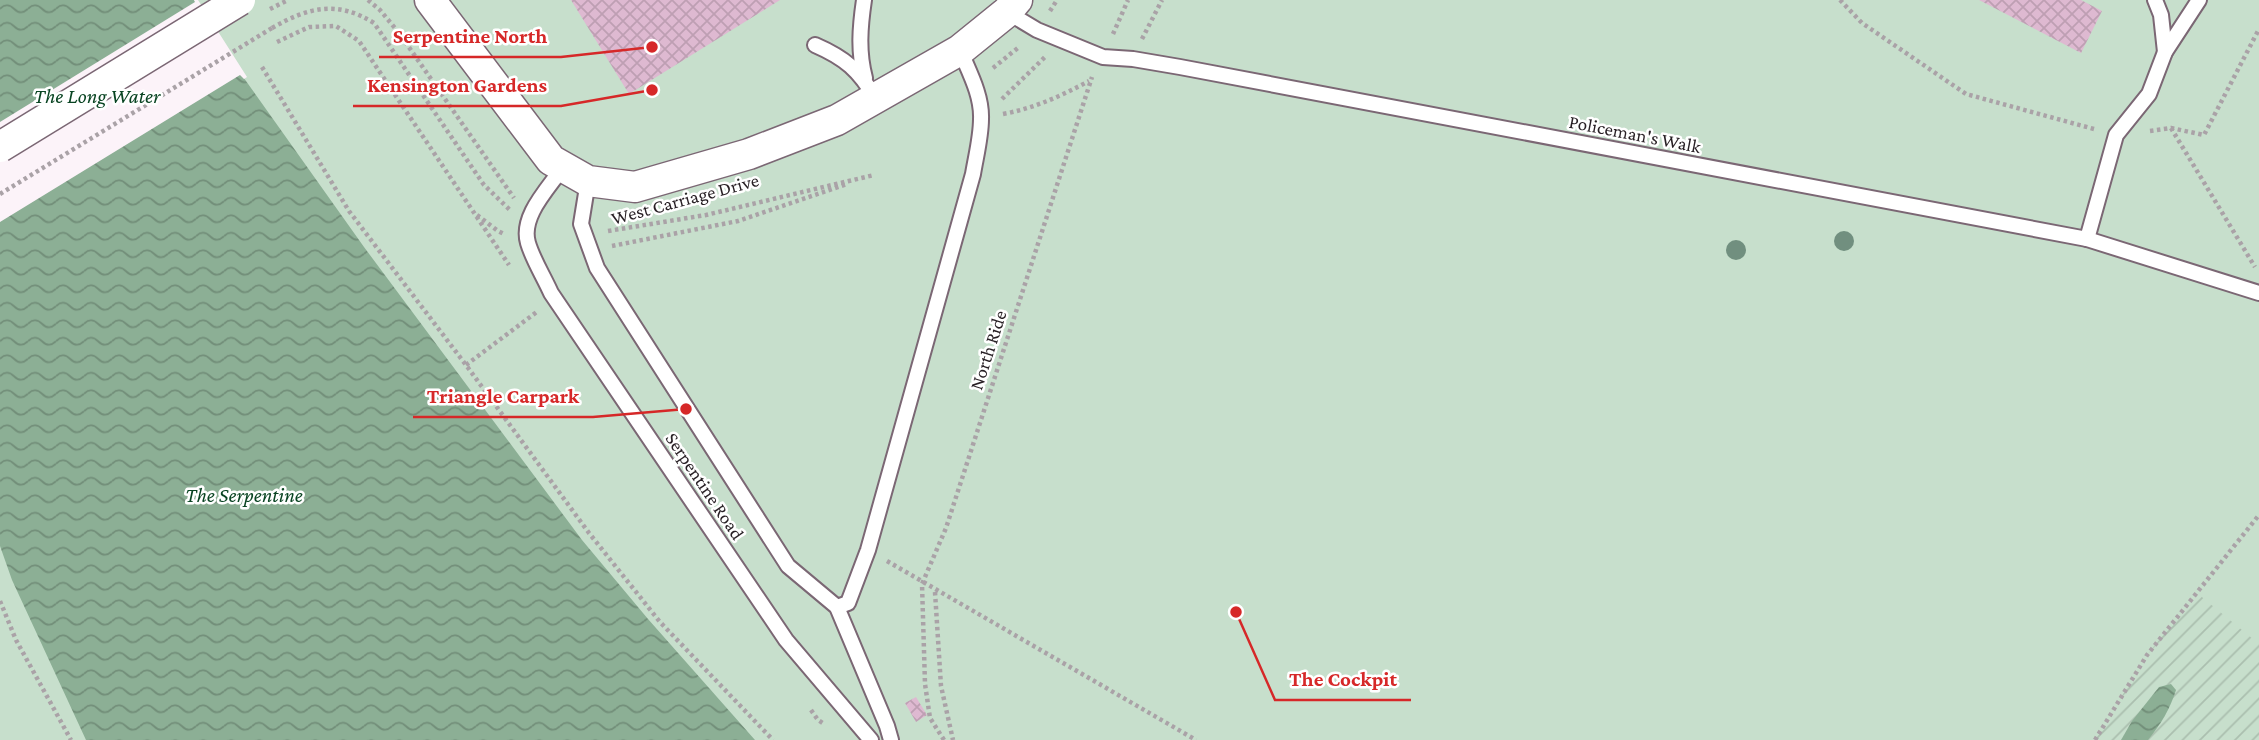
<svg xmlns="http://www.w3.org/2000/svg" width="2259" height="740" font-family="'Crimson Pro',serif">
<defs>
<pattern id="garden-furrows" width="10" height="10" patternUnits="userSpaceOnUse" patternTransform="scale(1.75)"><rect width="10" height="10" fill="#c7dfcc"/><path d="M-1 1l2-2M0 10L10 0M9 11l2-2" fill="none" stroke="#abbfaf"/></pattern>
<pattern id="water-waves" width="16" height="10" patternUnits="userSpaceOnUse" patternTransform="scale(1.75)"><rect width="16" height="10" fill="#8caf95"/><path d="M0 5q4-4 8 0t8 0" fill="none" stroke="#728e79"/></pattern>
<pattern id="building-cross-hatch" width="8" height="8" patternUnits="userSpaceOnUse" patternTransform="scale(1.75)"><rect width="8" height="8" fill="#deb9d1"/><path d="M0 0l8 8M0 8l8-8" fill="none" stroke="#be9fb3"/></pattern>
</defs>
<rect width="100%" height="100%" fill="#fcf3f9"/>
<rect fill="#c7dfcc" x="0" y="0" width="2259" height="740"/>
<path fill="url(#garden-furrows)" d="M2197 593 2259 644V740H2095L2147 655Z"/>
<g fill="url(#water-waves)">
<path d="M0 0H194L241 74 364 247 582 540 648 619 755 740H86L12 580 0 546Z"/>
<path d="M2171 684 2176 690C2170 709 2161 724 2148 740H2121L2132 721 2159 687Z"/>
</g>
<path fill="#fcf3f9" d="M194 0H198L247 77 244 79 240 75 0 222V122L195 2Z"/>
<g fill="url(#building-cross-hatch)">
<path d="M571 0H780L629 94Z"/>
<path d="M1979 0H2081L2102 11 2081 53Z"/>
<path d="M916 697 927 715 916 722 905 703Z"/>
</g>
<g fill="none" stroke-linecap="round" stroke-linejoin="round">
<defs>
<g id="service">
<path d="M864 0C860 27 858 52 865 78"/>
<path d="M2155 0 2161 15 2165 52"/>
<path d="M1007 12 1037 30 1103 57 1133 59 1180 67 2087 239 2259 293"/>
<path d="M815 45C845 58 859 70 876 99"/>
<path d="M563 167C549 188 520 216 528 243 533 260 544 277 551 293L786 640 871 740"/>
<path d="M588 181 581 224 597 268 788 566 837 607 887 726 891 740"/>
<path d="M2087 239 2116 135 2149 94 2165 52 2199 0"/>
<path d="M837 607 848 603 868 550 973 174C976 156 981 137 981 119 982 95 969 72 960 50"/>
</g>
<path id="minor" d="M430 0 551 160 588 181 635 187 749 154 837 120 960 50 1007 12 1017 0"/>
</defs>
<use href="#service" stroke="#7b6774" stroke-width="18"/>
<use href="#minor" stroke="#7b6774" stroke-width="33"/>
<g stroke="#aaa2a7" stroke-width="4.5" stroke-dasharray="3.5 3.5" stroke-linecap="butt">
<path d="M368 0 380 10 399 33 514 198"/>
<path d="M1840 0 1862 23 1966 94 2094 129"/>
<path d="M270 9 288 0"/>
<path d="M1050 11 1057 0"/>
<path d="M272 28C309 7 337 0 374 23L484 185 510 210"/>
<path d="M1113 34 1128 0"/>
<path d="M1142 39 1162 0"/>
<path d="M277 42 309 27 336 26 359 41 509 265"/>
<path d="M262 67 349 211 466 365 589 533 660 622 773 740"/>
<path d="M993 68 1019 47"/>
<path d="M1002 99 1046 56"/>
<path d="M1003 114C1035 108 1061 96 1089 81"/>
<path d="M2171 128 2255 267"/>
<path d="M2150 131 2171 128 2204 135 2259 29"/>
<path d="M477 215 498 231 504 234"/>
<path d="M608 231 706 215 874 175"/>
<path d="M612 246 738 221 847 184"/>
<path d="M466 365 538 311"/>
<path d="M887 561 1196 740"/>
<path d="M935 592 941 686 953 740"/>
<path d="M0 601 16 640 71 740"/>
<path d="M811 710 818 720 824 724"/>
<path d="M944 740 930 718 925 684 922 584 946 528 1092 77"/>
<path d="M2095 740 2147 655 2259 515"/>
</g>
<use href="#service" stroke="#fff" stroke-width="14"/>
<use href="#minor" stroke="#fff" stroke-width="30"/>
<defs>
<path id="minor-bridge" d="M0 147 240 0"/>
</defs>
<use href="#minor-bridge" stroke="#7b6774" stroke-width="33" stroke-linecap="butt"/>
<path stroke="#aaa2a7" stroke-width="4.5" stroke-dasharray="3.5 3.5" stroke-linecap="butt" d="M0 194 272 28"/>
<use href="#minor-bridge" stroke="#fff" stroke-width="30"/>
</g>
<g fill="#718f7f">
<circle cx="1844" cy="241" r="10"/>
<circle cx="1736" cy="250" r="10"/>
</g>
<g text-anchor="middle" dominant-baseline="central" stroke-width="5" stroke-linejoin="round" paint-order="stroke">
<g font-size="19" fill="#271f24" stroke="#fff">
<text transform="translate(1635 134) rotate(11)">Policeman's Walk</text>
<text transform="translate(685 199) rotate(-15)">West Carriage Drive</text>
<text transform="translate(988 350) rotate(-72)">North Ride</text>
<text transform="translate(705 486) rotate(56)">Serpentine Road</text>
</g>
<g font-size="21" font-style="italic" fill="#094422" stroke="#fff">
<text x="97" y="96">The Long Water</text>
<text x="244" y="495">The Serpentine</text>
</g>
</g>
<path fill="none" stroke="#d62828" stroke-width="2.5" d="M652 47L561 57H379M652 90L561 106H353M686 409L593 417H413M1236 612L1275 700H1411"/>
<g fill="#d62828" stroke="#fff" stroke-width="2.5">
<circle cx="652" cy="47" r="7"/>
<circle cx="652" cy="90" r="7"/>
<circle cx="686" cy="409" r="7"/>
<circle cx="1236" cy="612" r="7"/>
</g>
<g font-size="21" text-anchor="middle" font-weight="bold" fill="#d62828" stroke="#fff" stroke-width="5" stroke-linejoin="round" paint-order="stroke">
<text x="470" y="43">Serpentine North</text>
<text x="457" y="92">Kensington Gardens</text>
<text x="503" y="403">Triangle Carpark</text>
<text x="1343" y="686">The Cockpit</text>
</g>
</svg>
